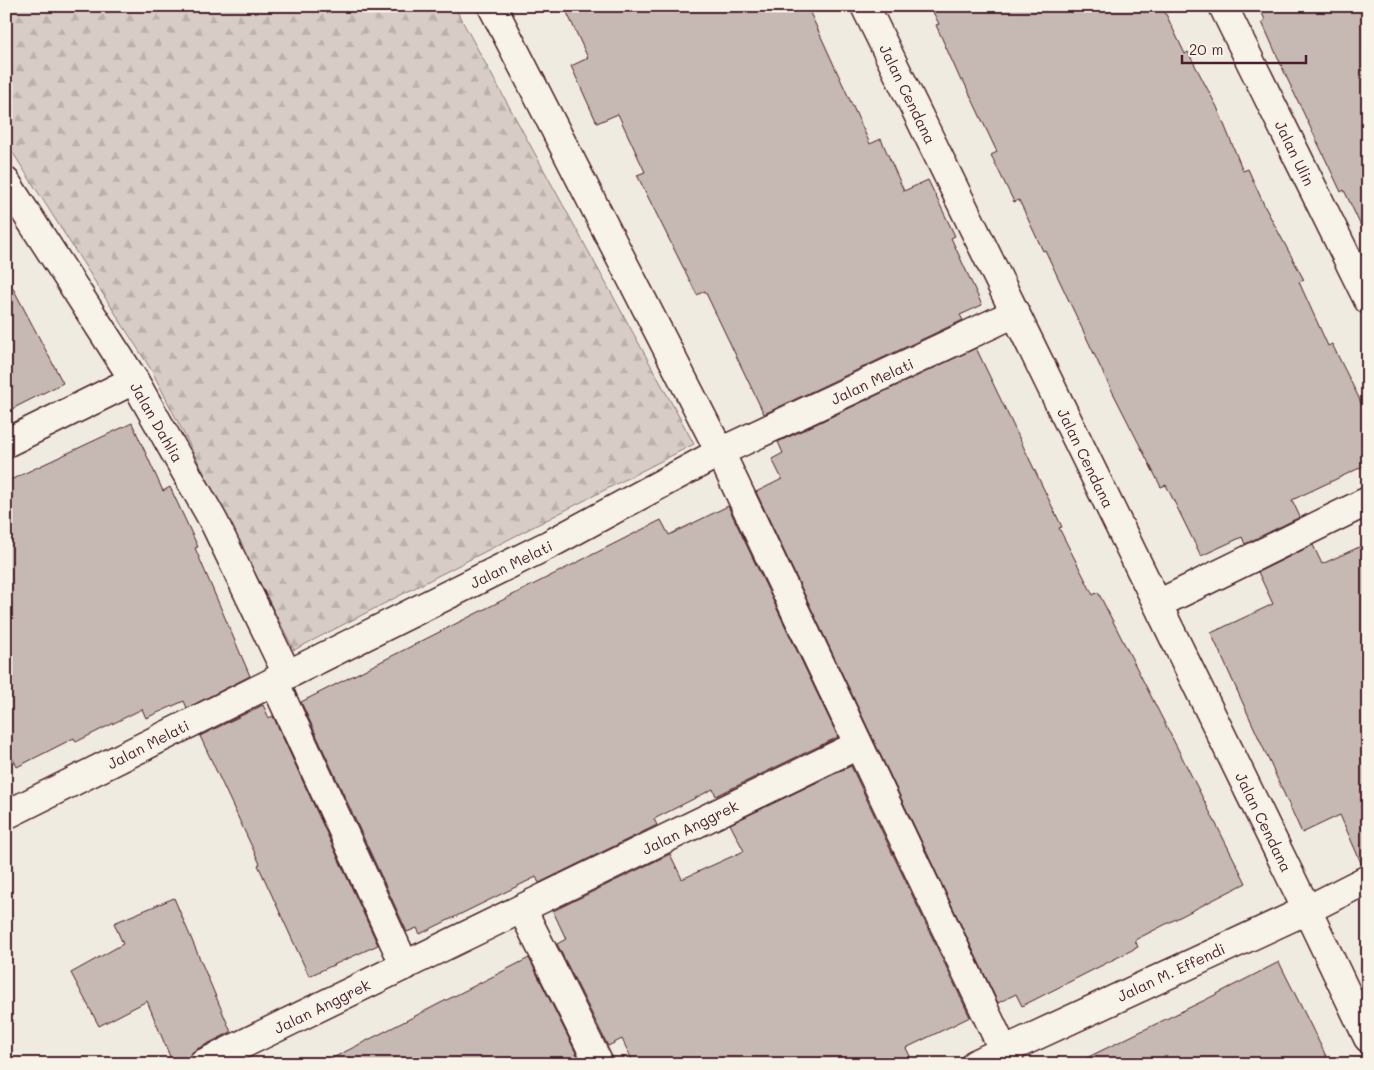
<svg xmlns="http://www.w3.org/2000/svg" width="1374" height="1070" font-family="Mali,sans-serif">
<defs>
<pattern id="forest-firs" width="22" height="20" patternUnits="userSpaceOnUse" patternTransform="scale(1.25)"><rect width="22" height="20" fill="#d8cdc6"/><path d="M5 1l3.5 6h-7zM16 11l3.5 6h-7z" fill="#bbb0aa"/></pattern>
</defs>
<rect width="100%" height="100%" fill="#f0ebe0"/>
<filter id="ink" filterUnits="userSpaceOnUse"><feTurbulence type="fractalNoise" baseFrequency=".02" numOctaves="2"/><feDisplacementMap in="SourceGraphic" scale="10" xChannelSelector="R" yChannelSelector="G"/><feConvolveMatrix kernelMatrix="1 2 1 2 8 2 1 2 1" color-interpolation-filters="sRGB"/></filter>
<g filter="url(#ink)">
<path fill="url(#forest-firs)" stroke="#917678" d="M6 6H454L694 444 294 650 152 371 6 142Z"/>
<g fill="#c6b8b3" stroke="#4a1f2b">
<path d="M564 6H807L870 144 881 139 904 191 928 180 955 236 951 238 982 305 960 315 963 320 764 414 705 291 697 295 637 175 645 172 618 114 597 123 571 66 588 58Z"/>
<path d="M930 6H1162L1185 54 1188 52 1217 107 1243 171 1248 169 1265 207 1304 280 1299 282 1328 346 1332 344 1358 396 1368 419V464L1292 500 1300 517 1245 544 1242 537 1201 556 1166 485 1161 487 1105 377 1045 250 1043 251 1019 200 1014 202 991 155 997 152 963 80 961 81 936 25 939 24Z"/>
<path d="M1259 6H1368V241L1344 190 1341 192 1286 76 1262 22 1265 20Z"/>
<path d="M6 275 63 383 6 412Z"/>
<path d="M976 348 1062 527 1059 528 1093 595 1098 592 1246 883 1135 940 1138 947 1022 1006 1016 994 998 1003 756 492 782 479 772 459 783 453 778 442Z"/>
<path d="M132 423 163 491 170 487 198 547 195 548 250 676 187 708 184 701 146 718 142 709 76 742 74 738 17 767 6 745V482Z"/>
<path d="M728 506 838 737 716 796 713 789 654 819 657 825 539 883 536 877 420 934 417 928 407 932 301 702 661 520 669 535Z"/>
<path d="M1368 543V864L1362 865 1340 815 1302 833 1211 633 1273 604 1258 572 1313 545 1322 564Z"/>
<path d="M263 705 269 718 273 716 378 945 309 976 258 865 260 864 200 736Z"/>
<path d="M851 766 970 1017 906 1048 914 1064H634L622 1039 608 1046 557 944 566 939 553 911 670 854 682 879 744 851 730 824Z"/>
<path d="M174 898 231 1032 195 1050 189 1056 187 1064H173L147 1001 99 1026 71 973 123 944 114 923Z"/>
<path d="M529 958 580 1061 574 1064H321Z"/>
<path d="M1279 962 1330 1064H1074L1205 1000Z"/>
</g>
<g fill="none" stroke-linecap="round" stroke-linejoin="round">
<defs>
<g id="street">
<path d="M492 6 720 452 1010 1064"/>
<path d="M865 6 1307 910 1368 1038"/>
<path d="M1223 6 1368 300"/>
<path d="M6 182 134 380 214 522 287 674"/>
<path d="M6 443 134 380"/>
<path d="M1158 604 1368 501"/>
<path d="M274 681 405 966"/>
<path d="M6 815 550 544 720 452 1015 313"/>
<path d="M522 909 599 1064"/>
<path d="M202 1064 858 745"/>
<path d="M975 1064 1307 910 1368 879"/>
</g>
</defs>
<use href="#street" stroke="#4a1f2b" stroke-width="31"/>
<use href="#street" stroke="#f7f3e8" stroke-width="28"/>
</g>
</g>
<g text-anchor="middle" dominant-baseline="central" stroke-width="5" stroke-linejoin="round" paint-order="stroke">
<g font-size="15" fill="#4a1f2b" stroke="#f7f3e8">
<text transform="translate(908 94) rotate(64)">Jalan Cendana</text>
<text transform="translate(1295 153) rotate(64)">Jalan Ulin</text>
<text transform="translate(872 381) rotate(-25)">Jalan Melati</text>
<text transform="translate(157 422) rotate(60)">Jalan Dahlia</text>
<text transform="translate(1086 458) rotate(64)">Jalan Cendana</text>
<text transform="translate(511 564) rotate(-26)">Jalan Melati</text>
<text transform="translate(148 744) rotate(-27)">Jalan Melati</text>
<text transform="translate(1264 822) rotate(64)">Jalan Cendana</text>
<text transform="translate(690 827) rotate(-26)">Jalan Anggrek</text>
<text transform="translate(1171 972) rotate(-25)">Jalan M. Effendi</text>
<text transform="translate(322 1006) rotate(-26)">Jalan Anggrek</text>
</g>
</g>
<rect width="1374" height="1070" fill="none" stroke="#f7f3e8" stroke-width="25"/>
<rect x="12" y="12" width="1349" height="1045" fill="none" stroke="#4a1f2b" stroke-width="2" filter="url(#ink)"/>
<path d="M1182 55v8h124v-8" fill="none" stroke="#4a1f2b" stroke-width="2.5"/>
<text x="1189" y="55" font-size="15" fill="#4a1f2b" stroke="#f7f3e8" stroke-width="4" paint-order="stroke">20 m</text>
</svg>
